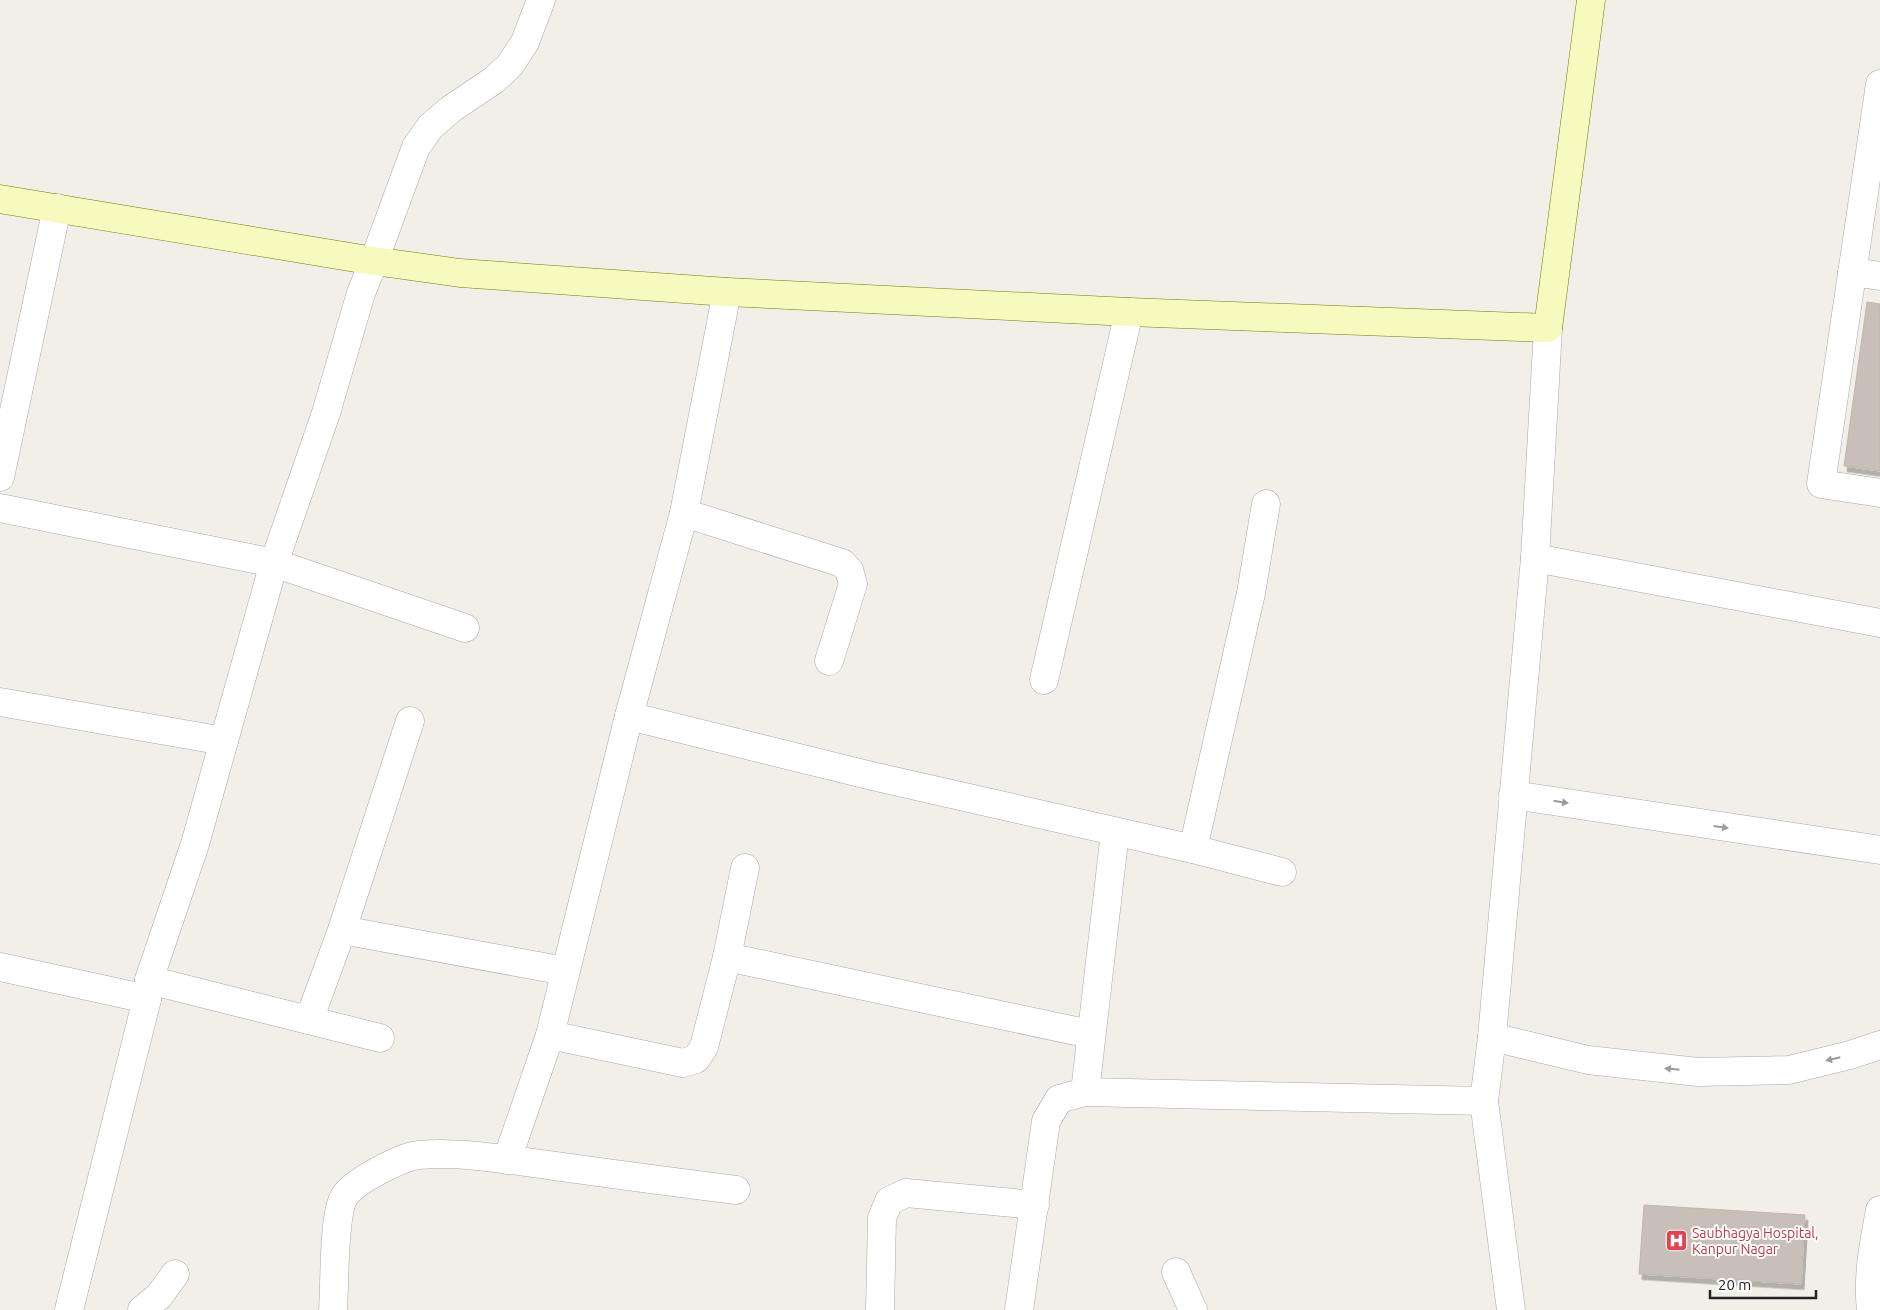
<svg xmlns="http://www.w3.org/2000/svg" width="1880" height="1310" font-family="Ubuntu,sans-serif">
<defs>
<filter id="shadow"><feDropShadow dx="3" dy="5.5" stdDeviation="0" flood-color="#0004"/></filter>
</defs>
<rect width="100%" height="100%" fill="#f2efe9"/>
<g fill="#c7bfb8" stroke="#c4b6ab" filter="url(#shadow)">
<path d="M1867 302 1880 304V471L1844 466Z"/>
<path d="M1644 1205 1805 1215 1801 1284 1639 1274Z"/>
</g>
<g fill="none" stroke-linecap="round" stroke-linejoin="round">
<defs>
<g id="minor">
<path d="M1880 84 1821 484 1880 493"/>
<path d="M1852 272 1880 276"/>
<path d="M0 477 57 208"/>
<path d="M0 508 274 563 465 628"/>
<path d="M684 513 842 563 849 570 853 584 829 661"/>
<path d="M1535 558 1880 623"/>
<path d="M1044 680 1129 312"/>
<path d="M0 702 224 741"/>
<path d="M629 716 872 776 1193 849 1282 872"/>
<path d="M1193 849 1251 593 1266 504"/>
<path d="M342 930 565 971"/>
<path d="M727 957 1090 1034"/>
<path d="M0 967 147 999"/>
<path d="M149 980 380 1038"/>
<path d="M309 1020 342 930 410 721"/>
<path d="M550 1035 683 1063 696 1059 704 1047 727 957 745 868"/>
<path d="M1085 1092 1115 832"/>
<path d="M507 1160 550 1035 629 716 684 513 727 292"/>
<path d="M1176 1272 1193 1310"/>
<path d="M69 1310 147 999 149 980 195 844 274 563 326 413 361 293 374 261 416 147 431 126 451 109 494 80 510 65 525 42 541 0"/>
<path d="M142 1310 159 1296 175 1274"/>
<path d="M333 1310C335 1285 333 1216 344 1197 354 1181 401 1157 419 1155 458 1151 509 1160 548 1165 611 1174 673 1182 736 1190"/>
<path d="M880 1310 882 1218 889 1201 906 1193 1035 1205"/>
<path d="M1019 1310 1046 1121 1059 1099 1085 1092 1484 1101"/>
<path d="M1871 1310C1867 1276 1874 1243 1880 1210"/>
</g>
<g id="tertiary">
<path d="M1513 795 1880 850"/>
<path d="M1492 1037 1588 1060 1698 1072 1789 1070 1850 1055 1880 1045"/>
<path d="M1511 1310 1484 1101 1492 1037 1535 558 1548 328"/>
</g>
<path id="secondary" d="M0 199 374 261 460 273 727 292 1129 312 1548 328 1591 0"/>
</defs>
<use href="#minor" stroke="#a9a9a9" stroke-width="29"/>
<use href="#tertiary" stroke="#a9a9a9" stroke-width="29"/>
<use href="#secondary" stroke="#707d05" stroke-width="29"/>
<use href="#minor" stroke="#fff" stroke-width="28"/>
<use href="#tertiary" stroke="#fff" stroke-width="28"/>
<use href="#secondary" stroke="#f7fabf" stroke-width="28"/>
</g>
<defs><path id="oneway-solid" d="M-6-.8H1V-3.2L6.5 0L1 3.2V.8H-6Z" transform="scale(1.25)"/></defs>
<g fill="#9c9c9c">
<use href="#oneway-solid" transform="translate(1561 802) rotate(9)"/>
<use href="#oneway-solid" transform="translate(1721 827) rotate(8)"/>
<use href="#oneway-solid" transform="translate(1833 1059) rotate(167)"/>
<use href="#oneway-solid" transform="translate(1672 1069) rotate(-174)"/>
</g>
<defs>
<symbol id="hospital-square" viewBox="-11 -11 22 22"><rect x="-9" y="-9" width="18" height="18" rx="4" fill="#e0444e" stroke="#fff"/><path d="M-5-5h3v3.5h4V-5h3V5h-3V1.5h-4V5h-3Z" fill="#fff"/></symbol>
</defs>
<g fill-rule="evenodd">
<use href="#hospital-square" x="1664" y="1228" width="25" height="25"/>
</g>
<g text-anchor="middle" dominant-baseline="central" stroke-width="4" stroke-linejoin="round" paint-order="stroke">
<g font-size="14" fill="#be3a42" stroke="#fff" text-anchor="start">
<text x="1692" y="1233">Saubhagya Hospital,<tspan x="1692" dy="16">Kanpur Nagar</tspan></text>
</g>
</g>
<path d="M1710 1290v8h106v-8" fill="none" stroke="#222222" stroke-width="2.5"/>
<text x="1718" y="1290" font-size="15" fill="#222222" stroke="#ffffff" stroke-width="4" paint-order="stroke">20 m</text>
</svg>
